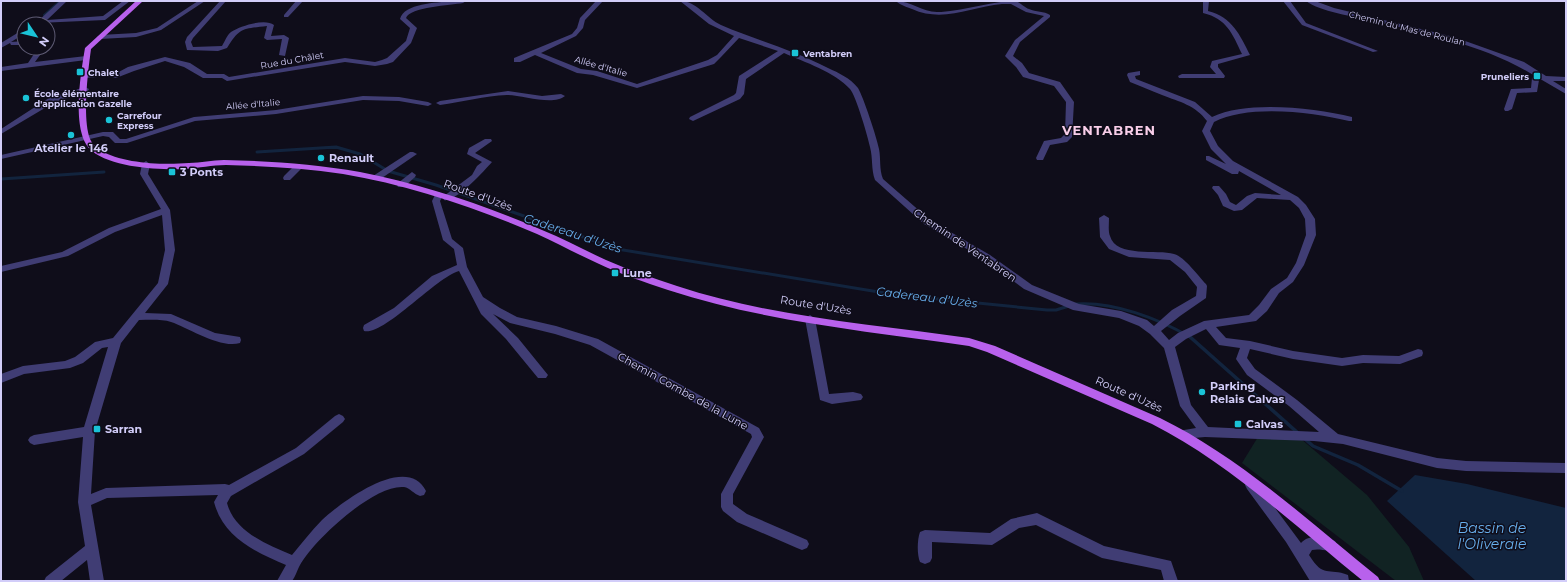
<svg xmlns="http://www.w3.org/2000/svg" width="1567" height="582" font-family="Montserrat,sans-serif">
<rect width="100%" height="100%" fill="#0f0d1a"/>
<path fill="#112323" d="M1258 437 1301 439 1367 495 1409 547 1424 581H1396L1242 463Z"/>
<path fill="#12243e" d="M1415 475 1467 484 1566 508V581H1476L1387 501Z"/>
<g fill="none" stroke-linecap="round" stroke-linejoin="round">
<g stroke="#12243e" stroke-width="2">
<path d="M44 15 60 1"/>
<path d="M326 148H338"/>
</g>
<g stroke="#12243e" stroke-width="3">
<path d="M257 152 336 147 360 154 388 171 436 185 617 249 897 295 1047 310H1056L1069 306"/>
<path d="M1 179 104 172"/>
<path d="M1076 304C1113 301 1159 319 1190 337"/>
</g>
<g stroke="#12243e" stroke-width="3.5">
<path d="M1189 336 1298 433"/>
<path d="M1305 439 1313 446 1358 465 1402 491"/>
</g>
<g fill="#403d74" fill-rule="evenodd">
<path d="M60 1H67L47 20 103 16 123 1H130L105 20 38 23V21Z"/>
<path d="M198 1H205L161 30 136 37 100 39 97 37 100 35 136 33 157 28Z"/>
<path d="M220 1H226L193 38 191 42 193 47 222 46C225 41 227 35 231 32 240 26 265 18 274 25L271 36 284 35 289 38 285 56 279 55 282 39 267 40 264 38 267 26C243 29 240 27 227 48L218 51 187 50 185 42 187 37Z"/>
<path d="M296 1H303L288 17H284V15Z"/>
<path d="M451 1H466L463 3C451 5 410 7 406 18L417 28 411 43 393 62 387 64 375 66 345 62 227 81 222 78H203L184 67 165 61 134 71 116 78 109 76 85 78 81 76C89 71 107 71 115 74L128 67 165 57 190 63 207 74H224L229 77 345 58 375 62 382 60 387 58 406 41 410 28 400 19C404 3 437 3 451 1Z"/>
<path d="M596 1H603L585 20 583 28 576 36 541 53 581 69 597 71 637 84 708 60 717 55 734 36 709 24 680 1C697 1 706 18 721 25 756 40 793 50 828 68 839 73 850 78 858 88 863 96 877 138 879 149 881 159 879 169 883 179L930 220 990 255 1032 285 1079 304 1121 311 1147 320 1154 326 1172 310 1196 296 1197 287 1185 272 1170 260 1129 257 1109 249 1100 237 1099 218 1104 215 1109 218C1109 224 1108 231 1110 236 1116 258 1158 249 1174 254 1185 257 1198 276 1206 284L1207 286 1206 298 1180 316 1161 331 1169 340 1178 333 1204 321 1249 315 1259 305 1271 289 1287 278 1296 263 1306 235 1305 219 1299 208 1290 200 1257 198 1242 210 1234 211 1223 206 1218 195 1212 188 1213 186H1219L1226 194 1230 202 1236 205 1247 196 1255 193 1281 195 1239 171 1238 174H1232L1206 160V156H1209L1226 164 1211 149 1202 131 1207 121C1195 105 1180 102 1162 95 1151 91 1141 86 1130 82L1127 75 1128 73 1140 71V75L1135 76 1136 79 1195 102 1212 117C1248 100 1314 108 1352 117V121H1349C1313 112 1248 104 1214 122L1210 131 1218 146 1233 161 1298 197 1306 205 1315 219 1316 235 1304 265 1293 282 1279 293 1267 311 1256 321 1216 327 1226 338 1250 341 1293 351 1342 358 1363 355 1399 356 1418 349 1422 350 1423 353 1422 356 1400 364 1363 363 1342 366 1293 359 1250 349 1247 358 1255 369 1297 400 1338 434 1437 458 1466 461 1566 463V473L1466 471 1437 468 1343 444 1314 441 1205 437 1182 439 1178 437 1176 434 1178 431 1196 428 1180 406 1164 348 1150 334 1139 326 1119 318 1073 310 1024 289 984 259 924 224 875 180C871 169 873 158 870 147 868 137 856 96 850 89 835 72 804 62 784 53L746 79 744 94 740 99 693 121 689 119 690 117 734 95 736 93 739 76 778 51 739 38 721 57 714 64 637 88 593 75 577 73 535 55 520 62H514V58L572 34 577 28 580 18ZM1206 329 1219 345 1240 348 1236 359 1247 375 1289 406 1319 432 1208 427 1191 405 1175 347 1186 339Z"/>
<path d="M896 1C911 1 922 12 937 12 960 12 996 0 1016 1 1021 3 1025 8 1029 9 1036 12 1044 11 1050 15V17L1020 42 1013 56 1022 63 1029 73 1060 82 1074 102 1072 137 1067 142 1050 145 1043 160H1037L1036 158 1044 141 1061 138 1065 134 1066 102 1054 86 1023 77 1016 67 1005 56 1015 40 1044 16 1026 12 1011 4H1002C971 7 943 23 912 9 907 7 900 5 896 1Z"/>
<path d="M1203 1H1209L1208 11C1232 17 1240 35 1250 55L1218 64V67L1225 76 1224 78H1179L1178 76 1182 74H1216L1210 67 1212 61 1242 54C1232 33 1227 19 1203 13Z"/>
<path d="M1283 1H1290L1306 23 1378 51 1373 52 1302 25Z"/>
<path d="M1306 1H1315L1334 8 1454 37 1524 62 1546 76 1566 77V81H1553L1566 89V94L1542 80H1539L1537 92 1517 93 1512 109 1508 111H1505L1504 109 1511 89 1531 88 1532 78 1535 76C1487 46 1428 34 1373 21 1356 17 1318 11 1306 1Z"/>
<path d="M24 29V34L11 42 24 41V45H11L10 43 1 48V43Z"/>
<path d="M38 48H45L35 62 86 56 90 58 86 60 1 71V67L28 63Z"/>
<path d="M85 87 89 89 88 91 55 102 1 134V129L49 98Z"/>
<path d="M508 91 542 96 561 94 565 96C553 106 522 95 507 95 485 96 462 102 440 105L436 103 440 101Z"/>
<path d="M363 96 399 97 428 102 432 104 428 106 399 101 363 100 276 114 195 121 127 143H115L109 137 103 136 1 159V155L103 132H113L120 139H126L194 117 276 110Z"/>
<path d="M485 139H491L492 141 475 153 492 162C485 170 455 203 444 200L443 198 444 196 472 175 477 166 482 162 467 154 469 148Z"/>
<path d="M410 152H413L417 154 379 180H373L372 178 373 176Z"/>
<path d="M146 161 150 164 148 174 170 210 175 250 168 284 145 313 171 314 215 333 240 337 241 340 240 343C220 349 189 328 171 322 162 319 149 320 139 320L121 343 95 431 91 494 106 488 225 484 229 485 296 448 335 416 339 414 343 416 345 419 343 422 304 454 231 496 227 503C234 531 267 545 292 555 302 543 311 531 322 520 340 503 407 452 426 491L424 495 420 496C414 494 410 488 404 487 374 484 314 540 300 565 297 570 296 576 292 581H277L286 565C255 552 223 537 214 502L218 495 107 498 91 505 104 581H90L87 560 61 581H44L46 577 85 546 78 502 83 437 34 445 30 443 28 440 30 437 34 435 84 427 108 347 102 348 83 363 70 368 24 374 1 383V374L23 366 65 361 75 357 95 342 113 338 158 283 165 250 162 215 115 232 68 256 1 272V266L62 252 109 228 161 209 140 174 142 164Z"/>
<path d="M298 164 302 167 301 169 290 180H284L283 178 284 176 295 165Z"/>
<path d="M412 172 416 175 415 177 404 187H398L397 185 398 183Z"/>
<path d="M439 192 443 195 440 201 452 239 463 248 467 267 483 297 500 308 517 317 556 326 598 339 759 428 764 437 733 494V504L747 514 807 540 809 544 807 548 802 550 797 548 737 522 723 511 721 507V494L752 437 751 434 590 345 555 334 510 323 493 314 518 338 548 375 546 378H538L506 339 481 314 459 271C435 278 384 336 364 331L363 328 364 325 394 308 432 276 457 265 454 249 443 240 432 201 436 193Z"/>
<path d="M810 315 815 319 829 394 853 392 861 394 863 397 861 400 832 404 820 400 805 319Z"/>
<path d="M1251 480 1255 481 1301 543C1309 534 1325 537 1335 541L1337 545 1335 549C1327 552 1320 548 1312 550L1309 555C1324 579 1328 567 1348 575L1349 581H1310L1286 542 1247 489 1245 485 1247 481Z"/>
<path d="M1037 513 1104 546 1171 561 1178 581H1164L1161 570 1102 558 1036 525 1019 528 992 545 932 542V558L930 562 925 564 920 562C917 555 917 540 920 532L925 530 990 533 1011 519Z"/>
</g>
<path fill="#b861ec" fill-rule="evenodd" d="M136 1H143L91 49C88 71 82 118 90 139 92 144 96 147 100 150 123 164 163 165 189 163 201 163 212 160 224 160 270 161 315 164 360 172 422 184 484 205 542 230 564 239 584 250 606 260 629 270 653 278 677 286 771 317 871 324 969 338L995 346 1160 418C1238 456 1310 522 1378 577L1380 581H1363C1296 527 1229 463 1152 424L987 352 969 346C868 331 765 322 668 290 644 282 620 274 597 263 577 254 557 243 537 234 476 208 409 185 343 174 304 168 265 166 226 165 212 165 199 168 185 169 160 170 113 168 92 151 70 134 81 72 85 48Z"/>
</g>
<g fill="#1ac3d7" stroke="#0f0d1a" stroke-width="1.5">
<rect x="791" y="49" width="8" height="8" rx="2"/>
<rect x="76" y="68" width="8" height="8" rx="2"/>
<rect x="1533" y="72" width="8" height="8" rx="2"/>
<circle cx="26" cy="98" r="4"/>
<circle cx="109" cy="120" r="4"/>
<circle cx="71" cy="135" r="4"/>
<circle cx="321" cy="158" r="4"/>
<rect x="168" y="168" width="8" height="8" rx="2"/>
<rect x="611" y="269" width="8" height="8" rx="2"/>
<circle cx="1202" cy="392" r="4"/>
<rect x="1234" y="420" width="8" height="8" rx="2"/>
<rect x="93" y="425" width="8" height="8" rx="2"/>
</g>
<g text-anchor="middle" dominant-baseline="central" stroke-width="3" stroke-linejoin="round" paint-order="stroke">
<g font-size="9" fill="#d2cdf9" stroke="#0f0d1a">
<text transform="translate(1407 28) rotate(14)">Chemin du Mas de Roulan</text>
<text transform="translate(292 60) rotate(-10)">Rue du Châlet</text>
<text transform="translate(601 66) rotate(16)">Allée d'Italie</text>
<text transform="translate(253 104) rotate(-5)">Allée d'Italie</text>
</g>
<g font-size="9" font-weight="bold" fill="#d2cdf9" stroke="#0f0d1a" text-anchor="start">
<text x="803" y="53">Ventabren</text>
<text x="88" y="72">Chalet</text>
<text x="1529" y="76" text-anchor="end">Pruneliers</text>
<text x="34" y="93">École élémentaire<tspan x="34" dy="10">d'application Gazelle</tspan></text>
<text x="117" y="115">Carrefour<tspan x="117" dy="10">Express</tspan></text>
</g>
<g font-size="11" font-weight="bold" fill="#d2cdf9" stroke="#0f0d1a" text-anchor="start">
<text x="71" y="148" text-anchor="middle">Atelier le 146</text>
<text x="329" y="158">Renault</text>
<text x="180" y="172">3 Ponts</text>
<text x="623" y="273">Lune</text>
<text x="1210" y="386">Parking<tspan x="1210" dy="13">Relais Calvas</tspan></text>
<text x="1246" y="424">Calvas</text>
<text x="105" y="429">Sarran</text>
</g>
<g font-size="11" fill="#d2cdf9" stroke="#0f0d1a">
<text transform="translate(478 195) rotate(20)">Route d'Uzès</text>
<text transform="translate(965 245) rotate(34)">Chemin de Ventabren</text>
<text transform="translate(816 305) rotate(9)">Route d'Uzès</text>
<text transform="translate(683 391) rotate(29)">Chemin Combe de la Lune</text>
<text transform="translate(1129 394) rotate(24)">Route d'Uzès</text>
</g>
<g font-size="12" font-style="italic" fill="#67aeec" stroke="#0f0d1a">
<text transform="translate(573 233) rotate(18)">Cadereau d'Uzès</text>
<text transform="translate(927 297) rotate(7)">Cadereau d'Uzès</text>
</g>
<g font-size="13" font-weight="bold" letter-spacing="1" fill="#f9cee9" stroke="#0f0d1a">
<text x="1109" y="130">VENTABREN</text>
</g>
<g font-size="14" font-style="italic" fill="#67aeec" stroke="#0f0d1a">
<text x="1492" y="528">Bassin de<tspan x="1492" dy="16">l'Oliveraie</tspan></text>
</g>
</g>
<rect width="1567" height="582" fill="none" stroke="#d2cdf9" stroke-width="4"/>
<g transform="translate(36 36) rotate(125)"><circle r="19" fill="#0f0d1a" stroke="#5d5a73"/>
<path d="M0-3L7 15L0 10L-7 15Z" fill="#1ac3d7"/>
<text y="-6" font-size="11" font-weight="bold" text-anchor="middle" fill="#d2cdf9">N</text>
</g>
</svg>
